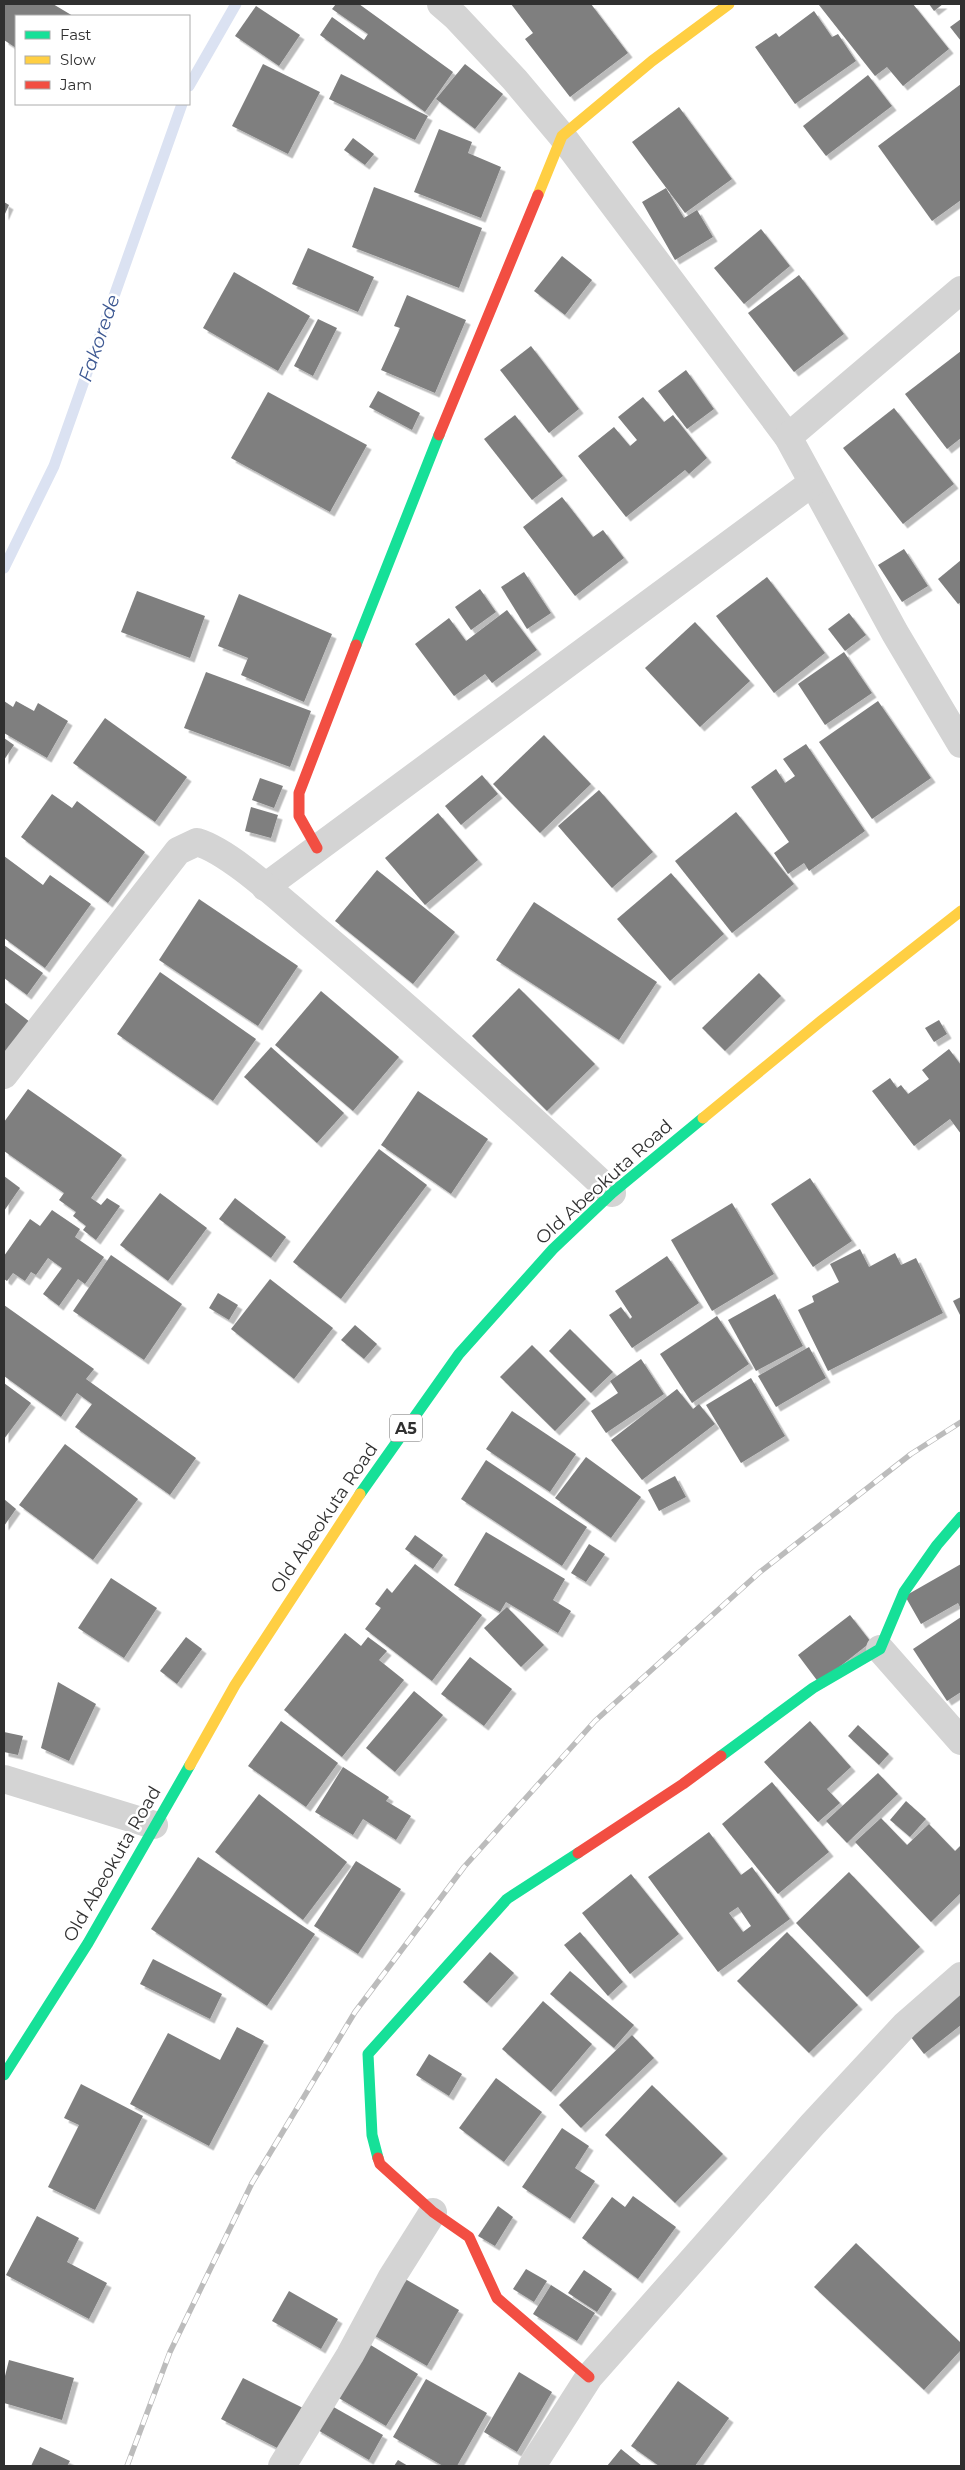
<svg xmlns="http://www.w3.org/2000/svg" width="965" height="2470" font-family="Montserrat,sans-serif">
<defs>
<filter id="shadow"><feDropShadow dx="4.5" dy="4.5" stdDeviation="0" flood-color="#0004"/></filter>
</defs>
<rect width="100%" height="100%" fill="#fff"/>
<g fill="none" stroke-linecap="round" stroke-linejoin="round">
<g stroke="#dbe2f2" stroke-width="11">
<path d="M189 86 236 4"/>
<path d="M4 568 54 466 182 104"/>
</g>
</g>
<g fill="#7f7f7f" fill-rule="evenodd" filter="url(#shadow)">
<path d="M4 4H53L73 16H16V48L4 40Z"/>
<path d="M336 4H359L453 72 425 112 320 35 332 17 364 40 368 34 332 9Z"/>
<path d="M511 4H591L628 53 570 97 525 39 533 33Z"/>
<path d="M821 4H913L949 49 903 86 887 67 875 76 819 5Z"/>
<path d="M929 4H943L934 11Z"/>
<path d="M256 6 300 35 279 66 235 36Z"/>
<path d="M814 11 832 37 838 34 856 61 795 104 755 47 776 33 779 37Z"/>
<path d="M961 19V41L950 27Z"/>
<path d="M263 64 320 92 288 154 232 126Z"/>
<path d="M465 64 503 94 475 129 436 99Z"/>
<path d="M341 74 428 116 415 140 329 99Z"/>
<path d="M868 75 892 106 826 156 803 126Z"/>
<path d="M961 84V200L932 221 878 146Z"/>
<path d="M679 107 732 179 685 213 632 142Z"/>
<path d="M439 129 472 142 468 153 501 167 481 218 414 192Z"/>
<path d="M353 138 374 154 365 165 344 150Z"/>
<path d="M374 187 482 228 459 288 352 247Z"/>
<path d="M666 188 684 218 697 210 713 237 675 260 642 202Z"/>
<path d="M4 202 9 205 4 216Z"/>
<path d="M761 229 790 266 744 304 714 268Z"/>
<path d="M308 248 374 277 358 312 292 284Z"/>
<path d="M562 256 592 280 565 315 534 291Z"/>
<path d="M234 272 310 316 278 371 203 328Z"/>
<path d="M799 275 844 334 794 372 748 313Z"/>
<path d="M407 295 466 320 435 393 381 370 400 328 394 326Z"/>
<path d="M318 319 337 328 313 376 294 366Z"/>
<path d="M531 346 579 409 549 433 500 370Z"/>
<path d="M961 351V438L947 449 905 394Z"/>
<path d="M686 370 714 409 687 429 658 391Z"/>
<path d="M378 391 420 413 412 430 369 407Z"/>
<path d="M268 392 367 445 330 512 231 458Z"/>
<path d="M643 397 664 422 673 415 707 458 689 474 685 470 626 517 578 456 614 427 630 446 637 440 618 417Z"/>
<path d="M894 408 954 484 903 524 843 448Z"/>
<path d="M515 415 563 476 532 500 484 439Z"/>
<path d="M562 497 593 537 603 530 624 558 575 596 523 527Z"/>
<path d="M904 549 928 586 902 602 878 565Z"/>
<path d="M961 560V602L958 604 938 579Z"/>
<path d="M524 572 551 613 527 629 501 587Z"/>
<path d="M767 577 825 653 774 693 716 616Z"/>
<path d="M480 589 496 612 471 630 455 607Z"/>
<path d="M137 591 205 616 190 658 121 632Z"/>
<path d="M239 594 332 634 304 702 241 675 248 658 218 646Z"/>
<path d="M507 610 537 650 492 683 485 674 454 696 415 644 449 618 466 641Z"/>
<path d="M849 613 866 635 845 651 828 629Z"/>
<path d="M695 622 750 681 700 727 645 668Z"/>
<path d="M844 652 872 693 825 725 798 684Z"/>
<path d="M206 672 311 711 290 767 184 728Z"/>
<path d="M4 701 13 707 16 701 34 711 38 703 68 721 47 758 4 733Z"/>
<path d="M878 701 931 778 872 819 819 742Z"/>
<path d="M105 718 187 777 155 822 73 763Z"/>
<path d="M544 735 591 784 540 833 493 784Z"/>
<path d="M4 738 14 745 4 760Z"/>
<path d="M806 744 865 831 809 871 804 863 788 874 774 853 789 842 751 787 776 769 785 783 795 776 783 759Z"/>
<path d="M482 775 498 794 461 825 445 806Z"/>
<path d="M260 778 283 786 274 808 252 800Z"/>
<path d="M599 790 653 852 612 888 558 826Z"/>
<path d="M52 794 72 808 77 801 145 852 108 903 21 837Z"/>
<path d="M251 807 278 815 271 838 245 831Z"/>
<path d="M736 812 794 884 732 933 675 861Z"/>
<path d="M438 813 478 860 425 905 385 858Z"/>
<path d="M4 856 43 885 50 875 91 904 45 968 4 938Z"/>
<path d="M377 870 455 932 413 984 335 921Z"/>
<path d="M671 873 724 934 670 981 617 919Z"/>
<path d="M199 899 298 966 258 1026 159 960Z"/>
<path d="M534 902 657 982 619 1040 496 960Z"/>
<path d="M4 945 43 973 27 995 4 978Z"/>
<path d="M160 972 256 1039 213 1101 117 1034Z"/>
<path d="M759 973 781 996 725 1051 702 1028Z"/>
<path d="M519 988 595 1064 547 1111 472 1036Z"/>
<path d="M321 991 399 1057 353 1111 275 1045Z"/>
<path d="M4 1002 30 1022 4 1057Z"/>
<path d="M939 1020 947 1034 934 1042 925 1028Z"/>
<path d="M271 1047 344 1113 317 1143 244 1077Z"/>
<path d="M949 1049 961 1065V1134L950 1119 914 1146 872 1091 890 1078 897 1088 901 1085 908 1094 929 1079 922 1070Z"/>
<path d="M28 1089 122 1155 91 1198 101 1205 107 1198 120 1206 96 1240 83 1230 86 1226 73 1216 76 1212 59 1200 64 1193 4 1151V1122Z"/>
<path d="M418 1091 488 1139 451 1194 381 1145Z"/>
<path d="M379 1149 427 1185 341 1299 293 1262Z"/>
<path d="M4 1176 20 1188 4 1211Z"/>
<path d="M810 1178 852 1241 813 1267 771 1204Z"/>
<path d="M160 1193 207 1228 168 1281 120 1245Z"/>
<path d="M235 1198 286 1237 271 1258 219 1219Z"/>
<path d="M732 1203 774 1274 712 1311 671 1240Z"/>
<path d="M52 1210 80 1229 75 1237 104 1257 85 1284 78 1279 59 1306 43 1294 62 1268 48 1258 36 1275 31 1272 25 1281 13 1273 7 1281 4 1279V1256L30 1219 40 1226Z"/>
<path d="M860 1249 869 1267 895 1253 901 1265 916 1258 943 1313 828 1371 798 1310 814 1302 812 1296 839 1282 830 1264Z"/>
<path d="M111 1255 182 1304 144 1360 73 1311Z"/>
<path d="M667 1256 699 1303 632 1348 609 1315 621 1307 630 1319 632 1317 615 1291Z"/>
<path d="M270 1279 333 1328 294 1379 231 1329Z"/>
<path d="M218 1293 238 1305 229 1320 209 1308Z"/>
<path d="M775 1294 803 1346 756 1371 728 1320Z"/>
<path d="M961 1297V1317L953 1301Z"/>
<path d="M4 1305 94 1369 86 1379 196 1458 170 1495 75 1427 92 1404 77 1393 61 1417 4 1376Z"/>
<path d="M717 1316 749 1364 692 1403 660 1354Z"/>
<path d="M355 1325 377 1344 364 1359 341 1340Z"/>
<path d="M570 1329 613 1372 591 1393 549 1351Z"/>
<path d="M532 1345 586 1399 555 1431 500 1377Z"/>
<path d="M809 1347 826 1378 776 1407 758 1376Z"/>
<path d="M641 1359 664 1394 606 1433 591 1411 618 1393 610 1381Z"/>
<path d="M751 1378 785 1436 741 1463 706 1405Z"/>
<path d="M4 1383 31 1403 4 1439Z"/>
<path d="M677 1389 693 1409 699 1404 715 1424 642 1480 611 1440Z"/>
<path d="M512 1411 576 1454 550 1492 486 1449Z"/>
<path d="M65 1444 138 1499 93 1560 19 1505Z"/>
<path d="M586 1457 641 1497 611 1538 555 1498Z"/>
<path d="M486 1460 587 1527 562 1566 461 1499Z"/>
<path d="M675 1476 686 1497 659 1511 648 1490Z"/>
<path d="M4 1499 16 1509 4 1526Z"/>
<path d="M486 1532 565 1579 553 1600 571 1611 558 1633 506 1602 500 1612 454 1585Z"/>
<path d="M415 1535 443 1555 433 1569 405 1549Z"/>
<path d="M589 1544 605 1554 586 1582 571 1573Z"/>
<path d="M415 1564 482 1615 432 1681 365 1629 381 1608 375 1604 387 1588 392 1593Z"/>
<path d="M961 1564V1609L958 1603 921 1624 905 1596Z"/>
<path d="M111 1578 157 1608 124 1658 78 1628Z"/>
<path d="M507 1607 544 1645 521 1667 484 1628Z"/>
<path d="M850 1615 871 1642 819 1683 798 1655Z"/>
<path d="M961 1617V1692L947 1701 913 1649Z"/>
<path d="M345 1633 361 1646 368 1637 387 1651 379 1660 404 1680 342 1757 284 1710Z"/>
<path d="M186 1637 202 1649 177 1684 160 1671Z"/>
<path d="M470 1657 512 1689 484 1726 441 1694Z"/>
<path d="M58 1682 96 1704 69 1761 41 1748Z"/>
<path d="M414 1691 443 1715 395 1772 366 1748Z"/>
<path d="M281 1721 338 1763 306 1807 248 1766Z"/>
<path d="M810 1721 851 1767 827 1789 840 1803 818 1822 764 1762Z"/>
<path d="M858 1725 889 1754 879 1765 848 1736Z"/>
<path d="M4 1732 23 1736 18 1755 4 1752Z"/>
<path d="M343 1767 389 1797 386 1801 411 1816 396 1840 363 1819 353 1835 315 1812Z"/>
<path d="M878 1773 898 1794 847 1843 826 1821Z"/>
<path d="M772 1782 829 1852 778 1894 722 1824Z"/>
<path d="M259 1794 347 1862 303 1920 215 1852Z"/>
<path d="M906 1801 926 1819 910 1837 890 1820Z"/>
<path d="M881 1818 907 1845 929 1824 955 1851 961 1845V1893L931 1922 855 1842Z"/>
<path d="M709 1832 741 1875 752 1867 790 1919 718 1972 648 1877ZM738 1907 751 1926 743 1932 729 1913Z"/>
<path d="M198 1857 315 1934 267 2006 151 1929Z"/>
<path d="M356 1861 401 1889 358 1954 314 1926Z"/>
<path d="M849 1872 920 1947 867 1997 796 1923Z"/>
<path d="M631 1874 679 1934 630 1974 582 1913Z"/>
<path d="M580 1932 623 1982 608 1996 564 1945Z"/>
<path d="M787 1932 858 2005 809 2053 737 1981Z"/>
<path d="M490 1952 514 1973 487 2003 463 1982Z"/>
<path d="M153 1959 222 1994 210 2019 140 1984Z"/>
<path d="M570 1971 634 2025 614 2048 550 1994Z"/>
<path d="M961 1990V2025L924 2054 907 2032Z"/>
<path d="M543 2001 592 2044 551 2092 502 2049Z"/>
<path d="M237 2027 264 2041 209 2146 130 2104 168 2033 220 2060Z"/>
<path d="M632 2035 654 2058 581 2128 559 2105Z"/>
<path d="M429 2054 462 2074 449 2096 416 2075Z"/>
<path d="M496 2078 542 2112 504 2162 459 2128Z"/>
<path d="M81 2084 143 2116 95 2210 48 2187 79 2125 64 2118Z"/>
<path d="M652 2085 723 2154 675 2203 605 2135Z"/>
<path d="M562 2128 589 2146 575 2168 595 2181 570 2219 522 2187Z"/>
<path d="M633 2196 676 2227 638 2279 582 2238 612 2197 625 2207Z"/>
<path d="M498 2206 513 2217 495 2246 478 2236Z"/>
<path d="M37 2216 79 2238 67 2262 107 2283 89 2319 6 2275Z"/>
<path d="M856 2243 961 2343V2350L924 2390 814 2287Z"/>
<path d="M526 2269 547 2281 534 2302 513 2289Z"/>
<path d="M584 2270 612 2289 597 2312 568 2293Z"/>
<path d="M400 2276 459 2310 427 2366 368 2332Z"/>
<path d="M551 2285 595 2313 577 2341 533 2314Z"/>
<path d="M289 2291 338 2319 321 2349 272 2321Z"/>
<path d="M369 2344 418 2374 386 2426 337 2397Z"/>
<path d="M9 2360 74 2378 62 2420 4 2403V2380Z"/>
<path d="M519 2372 552 2392 517 2452 484 2432Z"/>
<path d="M243 2378 309 2411 287 2453 221 2419Z"/>
<path d="M426 2379 487 2413 457 2466H443L393 2437Z"/>
<path d="M678 2381 729 2418 695 2466H659L631 2446Z"/>
<path d="M330 2405 383 2435 369 2460 316 2429Z"/>
<path d="M40 2447 70 2461 67 2466H31Z"/>
<path d="M621 2449 642 2466H607Z"/>
<path d="M398 2460 408 2466H394Z"/>
</g>
<g fill="none" stroke-linecap="round" stroke-linejoin="round">
<g stroke="#d4d4d4" stroke-width="28">
<path d="M441 4 456 17 515 80 562 136 788 437 895 633 961 744"/>
<path d="M788 437 961 290"/>
<path d="M265 887 812 483"/>
<path d="M4 1075 178 851 197 842C231 852 283 902 312 926 415 1013 514 1102 612 1193"/>
<path d="M880 1649 961 1741"/>
<path d="M4 1779 154 1825"/>
<path d="M282 2466 350 2355 392 2277 433 2212"/>
<path d="M532 2466 589 2377 812 2125 905 2025 961 1976"/>
</g>
<g stroke="#16e098" stroke-width="11">
<path d="M356 645 439 435"/>
<path d="M360 1494 459 1354 553 1249 612 1193 703 1118"/>
<path d="M721 1756 813 1688 880 1649 904 1592 937 1545 961 1517"/>
<path d="M4 2075 88 1943 190 1765"/>
<path d="M378 2158 372 2135 368 2054 507 1899 578 1853"/>
</g>
<g stroke="#ffcf43" stroke-width="11">
<path d="M538 195 562 136 652 61 729 4"/>
<path d="M703 1118 821 1021 961 911"/>
<path d="M190 1765 235 1685 360 1494"/>
</g>
<g stroke="#f24e42" stroke-width="11">
<path d="M439 435 538 195"/>
<path d="M317 848 299 816V793L356 645"/>
<path d="M578 1853 683 1784 721 1756"/>
<path d="M378 2158 380 2164 433 2212 469 2237 497 2298 589 2377"/>
</g>
<defs>
<path id="rail" d="M127 2466 170 2352 252 2183 355 2012 464 1867 595 1721 760 1572 911 1454 961 1422"/>
</defs>
<use href="#rail" stroke="#bcbcbc" stroke-width="5.5"/>
<use href="#rail" stroke="#fff" stroke-width="4" stroke-dasharray="11" stroke-linecap="butt"/>
</g>
<g text-anchor="middle" dominant-baseline="central" stroke-width="5" stroke-linejoin="round" paint-order="stroke">
<rect fill="#fff" stroke="#6e6e6e" stroke-width="1" x="390" y="1414.5" width="32" height="27" rx="4"/>
<g font-size="16" font-weight="bold" fill="#303030">
<text x="406" y="1428">A5</text>
</g>
<g font-size="18" fill="#303030" stroke="#fff">
<text transform="translate(604 1182) rotate(-42)">Old Abeokuta Road</text>
<text transform="translate(324 1518) rotate(-56)">Old Abeokuta Road</text>
<text transform="translate(112 1864) rotate(-60)">Old Abeokuta Road</text>
</g>
<g font-size="19" font-style="italic" fill="#3e5993" stroke="#fff">
<text transform="translate(99 338) rotate(-71)">Fakorede</text>
</g>
</g>
<rect width="965" height="2470" fill="none" stroke="#303030" stroke-width="10"/>
<rect x="15" y="15" width="175" height="90" fill="#ffffff" stroke="#acacac"/>
<rect x="25" y="31" width="25" height="8" fill="#16e098" stroke="#acacac"/>
<text x="60" y="40" font-size="15" fill="#303030">Fast</text>
<rect x="25" y="56" width="25" height="8" fill="#ffcf43" stroke="#acacac"/>
<text x="60" y="65" font-size="15" fill="#303030">Slow</text>
<rect x="25" y="81" width="25" height="8" fill="#f24e42" stroke="#acacac"/>
<text x="60" y="90" font-size="15" fill="#303030">Jam</text>
</svg>
